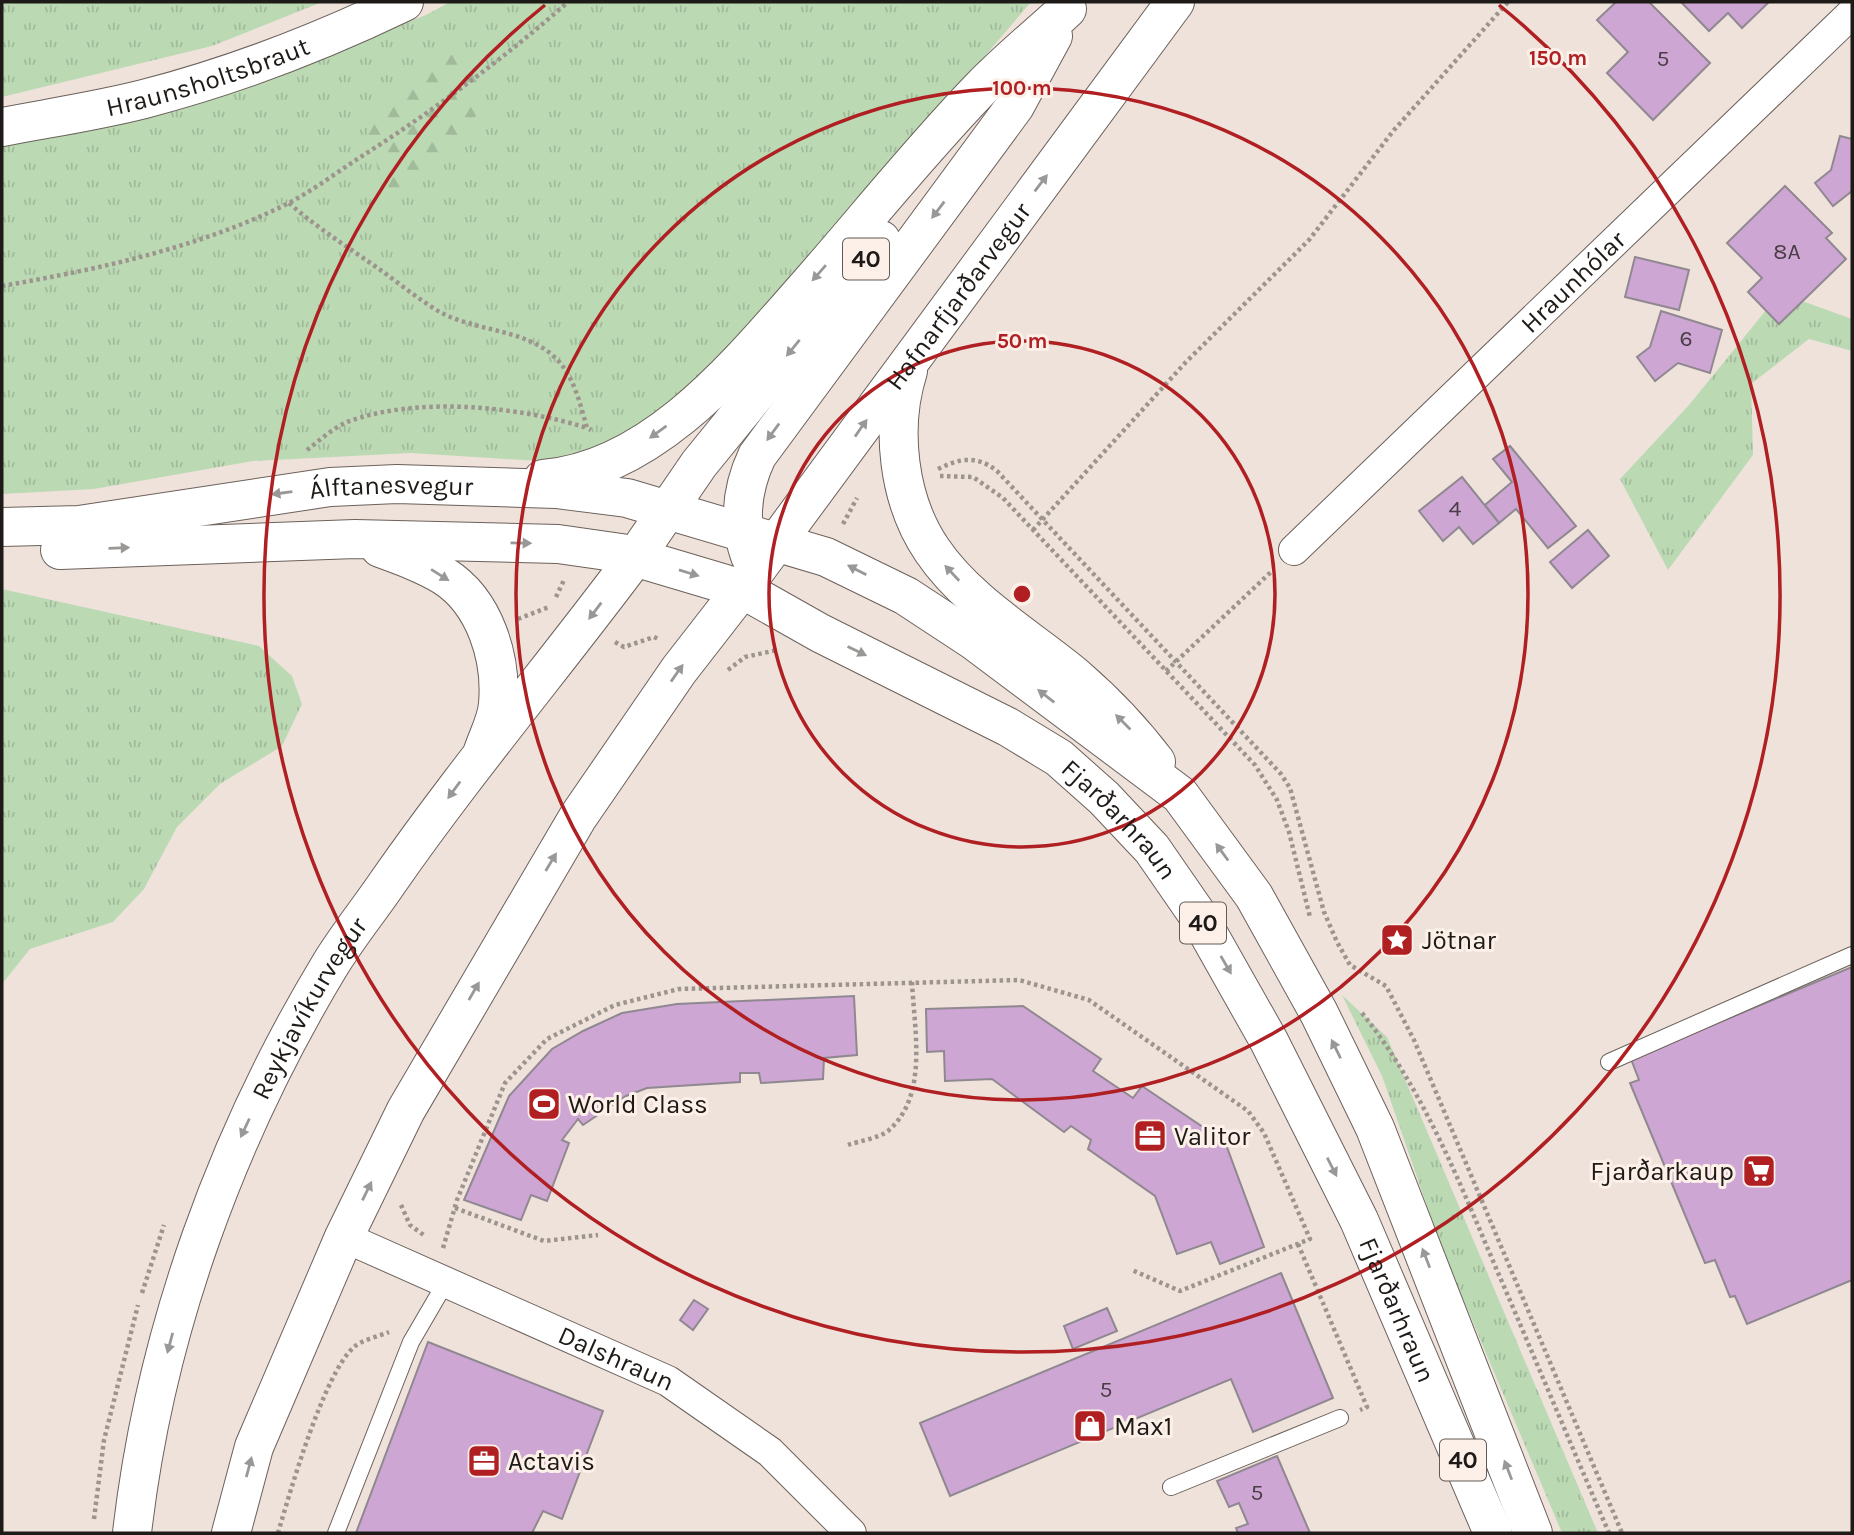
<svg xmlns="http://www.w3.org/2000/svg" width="1854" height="1535" font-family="Karla,sans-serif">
<defs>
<pattern id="grass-tufts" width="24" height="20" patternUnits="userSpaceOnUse" patternTransform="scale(1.75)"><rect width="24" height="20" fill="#bbdab4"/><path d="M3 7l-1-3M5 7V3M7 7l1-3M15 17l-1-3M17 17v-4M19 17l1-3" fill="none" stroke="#a0ba9a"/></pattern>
<pattern id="forest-firs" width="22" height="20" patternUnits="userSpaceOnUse" patternTransform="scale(1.75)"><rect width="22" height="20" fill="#bbdab4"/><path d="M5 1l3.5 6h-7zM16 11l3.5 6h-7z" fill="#a0ba9a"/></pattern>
</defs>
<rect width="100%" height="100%" fill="#efe2db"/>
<g fill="url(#grass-tufts)">
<path d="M2 2H322L212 46 2 97Z"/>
<path d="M450 2H1031L724 362 618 439 555 462 411 453 253 461 94 489 2 494V144L176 111 426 15Z"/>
<path d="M1780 293 1852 319V351L1809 339 1751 384 1753 455 1668 570 1620 479 1689 405Z"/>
<path d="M2 589 259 646 292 676 302 704 282 746 220 784 177 827 144 889 113 922 30 949 2 984Z"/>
<path d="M1342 995 1387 1037 1598 1533H1562L1442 1249 1382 1076Z"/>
</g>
<path fill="url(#forest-firs)" d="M468 54C524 100 427 170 391 195L383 190 368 130 374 114 448 55Z"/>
<g fill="#cda6d3" stroke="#908891" stroke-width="2">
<path d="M1616 2H1649L1710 63 1653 120 1607 73 1628 52 1597 20Z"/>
<path d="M1681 2H1769L1742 28 1728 13 1709 31Z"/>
<path d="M1840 136 1852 139V191L1833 206 1815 183 1831 170Z"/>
<path d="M1785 186 1832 233 1826 238 1846 259 1779 324 1748 292 1762 278 1727 243Z"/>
<path d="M1635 257 1689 270 1679 310 1625 297Z"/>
<path d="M1661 311 1722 330 1710 373 1678 363 1655 381 1637 357 1650 347Z"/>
<path d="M1510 446 1576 526 1548 548 1516 509 1499 523 1485 505 1512 482 1493 459Z"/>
<path d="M1462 477 1499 523 1473 544 1459 527 1443 541 1419 511Z"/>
<path d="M1588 530 1609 556 1572 588 1550 562Z"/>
<path d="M1852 967V1280L1747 1324 1735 1296 1730 1297 1715 1260 1705 1263 1630 1083 1639 1080 1631 1059Z"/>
<path d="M854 996 857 1055 824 1058 823 1079 761 1083 759 1073H740V1082L647 1088 626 1096 583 1125 578 1119 562 1140 569 1143 547 1201 531 1195 521 1220 464 1200 509 1096 552 1049 583 1031 622 1013 677 1004Z"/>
<path d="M1023 1006 1101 1059 1093 1071 1133 1098 1142 1086 1225 1142 1264 1247 1220 1264 1211 1242 1177 1254 1155 1196 1088 1149 1091 1140 1071 1126 1064 1132 992 1079 945 1081 944 1051 927 1052 926 1009Z"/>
<path d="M1281 1273 1333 1398 1253 1432 1231 1379 950 1496 920 1423Z"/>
<path d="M694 1300 708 1309 693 1330 680 1320Z"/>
<path d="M1107 1308 1117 1331 1073 1349 1064 1326Z"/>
<path d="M428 1342 603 1411 562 1519 543 1511 532 1533H356Z"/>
<path d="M1277 1456 1310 1533H1238L1236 1528 1248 1524 1239 1503 1229 1507 1217 1481Z"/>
</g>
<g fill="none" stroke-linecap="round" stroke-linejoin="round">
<defs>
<g id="lane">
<path d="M1609 1062 1852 955"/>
<path d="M1171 1487 1340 1418"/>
<path d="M336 1533 411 1342 446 1282"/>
</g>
<g id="street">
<path id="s1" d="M1294 550 1852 13"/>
<path id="s2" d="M344 1237 668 1381 770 1452 851 1533"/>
</g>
<g id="secondary">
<path id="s3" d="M2 127C49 118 97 111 144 99 233 76 321 42 404 2"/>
<path id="s4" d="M132 1533C155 1333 226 1137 330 965 347 937 369 910 388 882 466 770 554 666 636 556"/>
<path d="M231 1533 254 1447 344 1237 406 1110 578 817 679 670 742 589"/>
</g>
<g id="primary">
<path d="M908 371C890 428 898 500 932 550 967 602 1028 637 1076 677 1106 703 1132 730 1156 762"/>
<path d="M543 479C655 470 741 361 810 283 867 218 921 150 981 88 1008 60 1039 35 1067 9"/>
<path id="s5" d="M2 527 79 525 330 487 397 484 556 489 627 498 826 557 906 596 973 640 1180 795 1254 896 1319 1013 1375 1128 1533 1533"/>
<path d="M380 548C402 556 424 564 444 576 485 602 502 658 498 704 497 720 488 736 483 751"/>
<path id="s6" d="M60 550 355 539 558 544 621 553 742 589 820 633 1008 727 1059 758 1104 798 1152 849 1199 917 1269 1041 1359 1220 1493 1533"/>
<path d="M636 556 699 464 881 240"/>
<path d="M750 556C738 522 742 488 757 456L1015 106 1053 36"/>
<path id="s7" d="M742 589 1175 2"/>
</g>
</defs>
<use href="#lane" stroke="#6c615b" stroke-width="18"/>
<use href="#street" stroke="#6c615b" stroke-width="32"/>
<use href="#secondary" stroke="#6c615b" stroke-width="40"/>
<use href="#primary" stroke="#6c615b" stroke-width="40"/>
<g stroke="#9d948e" stroke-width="4.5" stroke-dasharray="3.5 3.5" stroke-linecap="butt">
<path d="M289 203C317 228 348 247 379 269 399 283 419 300 440 312 478 333 532 328 561 364 575 381 581 407 587 428L591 430"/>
<path d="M2 286C99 269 198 248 287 204 312 191 336 173 359 158 433 111 502 60 568 2"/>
<path d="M307 450C319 441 333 428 347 422 416 396 518 406 587 428"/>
<path d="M938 469C960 458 977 455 997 471L1281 774 1290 788 1324 912 1337 942 1350 965 1386 986 1414 1040 1622 1533"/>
<path d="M940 476 973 477 1003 498 1255 765 1277 800 1289 832 1310 917"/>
<path d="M843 524 857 498"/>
<path d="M1033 530 1186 362 1309 240 1394 130 1508 2"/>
<path d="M556 597 564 580"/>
<path d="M518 619 549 607"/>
<path d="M615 642 624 647 654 637 658 639"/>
<path d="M728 670 745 657 777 650"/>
<path d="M1166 671 1272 571"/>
<path d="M1362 1013C1423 1089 1458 1179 1496 1268 1534 1356 1571 1445 1609 1533"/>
<path d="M848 1145C859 1141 879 1138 888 1131 929 1096 914 1029 912 982"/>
<path d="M401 1205 410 1225 425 1236"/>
<path d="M455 1208 544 1241 598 1235"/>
<path d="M1298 1244 1367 1407 1360 1410"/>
<path d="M443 1248 457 1200 505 1083 547 1039 615 1005 679 989 1019 980 1089 1000 1248 1111 1264 1133 1310 1239 1180 1291 1132 1270"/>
<path d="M142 1293 164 1225"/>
<path d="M94 1519 104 1440 138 1305"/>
<path d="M278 1533C290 1492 324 1373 354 1347 362 1340 379 1336 389 1332"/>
</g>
<use href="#lane" stroke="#fff" stroke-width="16"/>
<use href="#street" stroke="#fff" stroke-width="30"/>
<use href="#secondary" stroke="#fff" stroke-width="38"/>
<use href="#primary" stroke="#fff" stroke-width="38"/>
</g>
<defs><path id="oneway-solid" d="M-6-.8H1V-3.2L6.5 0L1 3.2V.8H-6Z" transform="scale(1.75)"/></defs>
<g fill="#9a9897">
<use href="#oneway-solid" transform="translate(1041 183) rotate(-53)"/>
<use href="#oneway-solid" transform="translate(938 210) rotate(127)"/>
<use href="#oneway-solid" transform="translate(819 273) rotate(131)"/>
<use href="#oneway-solid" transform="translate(793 348) rotate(129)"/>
<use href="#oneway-solid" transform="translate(861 428) rotate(-55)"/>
<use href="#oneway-solid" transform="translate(658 432) rotate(144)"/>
<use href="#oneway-solid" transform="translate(773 432) rotate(126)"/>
<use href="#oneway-solid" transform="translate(282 493) rotate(172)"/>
<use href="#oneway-solid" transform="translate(521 543) rotate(1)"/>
<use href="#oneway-solid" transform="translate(119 548) rotate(-2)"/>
<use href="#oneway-solid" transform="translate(857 570) rotate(-153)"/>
<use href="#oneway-solid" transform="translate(689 573) rotate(17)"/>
<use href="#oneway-solid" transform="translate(952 573) rotate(-133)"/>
<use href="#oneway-solid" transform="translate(440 575) rotate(32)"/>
<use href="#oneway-solid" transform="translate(595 611) rotate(127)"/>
<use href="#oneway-solid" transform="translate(857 651) rotate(26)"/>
<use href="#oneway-solid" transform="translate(677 673) rotate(-55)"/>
<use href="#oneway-solid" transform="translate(1046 696) rotate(-142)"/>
<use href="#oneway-solid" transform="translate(1123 722) rotate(-135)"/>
<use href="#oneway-solid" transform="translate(454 790) rotate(126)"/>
<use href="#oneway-solid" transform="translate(1222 852) rotate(-126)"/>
<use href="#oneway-solid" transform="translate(551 862) rotate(-59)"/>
<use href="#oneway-solid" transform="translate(1226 965) rotate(60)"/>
<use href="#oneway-solid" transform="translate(474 991) rotate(-60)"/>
<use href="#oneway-solid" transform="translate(1336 1049) rotate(-116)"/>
<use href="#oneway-solid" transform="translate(245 1128) rotate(115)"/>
<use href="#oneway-solid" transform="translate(1332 1167) rotate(63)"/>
<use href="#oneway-solid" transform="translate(367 1191) rotate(-64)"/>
<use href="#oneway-solid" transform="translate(1426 1258) rotate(-111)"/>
<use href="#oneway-solid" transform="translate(170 1343) rotate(105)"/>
<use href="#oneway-solid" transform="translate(249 1467) rotate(-75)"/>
<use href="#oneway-solid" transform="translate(1508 1470) rotate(-111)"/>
</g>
<g fill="none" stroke="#b01f22" stroke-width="3.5">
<circle cx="1022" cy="594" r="253"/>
<circle cx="1022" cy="594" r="506"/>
<path d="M1499 5A758 758 0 1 1 545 5"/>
</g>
<defs>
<symbol id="sight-square" viewBox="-11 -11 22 22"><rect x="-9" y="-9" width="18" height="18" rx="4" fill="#b01f22" stroke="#fcf0e8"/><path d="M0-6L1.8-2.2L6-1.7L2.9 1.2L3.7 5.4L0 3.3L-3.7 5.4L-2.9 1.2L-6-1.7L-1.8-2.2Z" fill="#fff"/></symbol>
<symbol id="stadium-square" viewBox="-11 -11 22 22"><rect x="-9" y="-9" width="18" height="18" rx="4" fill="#b01f22" stroke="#fcf0e8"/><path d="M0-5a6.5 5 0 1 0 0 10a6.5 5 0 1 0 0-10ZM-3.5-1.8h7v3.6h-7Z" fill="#fff"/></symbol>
<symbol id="office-square" viewBox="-11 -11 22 22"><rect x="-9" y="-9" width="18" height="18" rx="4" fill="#b01f22" stroke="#fcf0e8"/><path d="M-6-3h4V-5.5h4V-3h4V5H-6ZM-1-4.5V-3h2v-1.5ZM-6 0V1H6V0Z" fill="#fff"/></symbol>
<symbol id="supermarket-square" viewBox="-11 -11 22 22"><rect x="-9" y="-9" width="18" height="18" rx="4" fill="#b01f22" stroke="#fcf0e8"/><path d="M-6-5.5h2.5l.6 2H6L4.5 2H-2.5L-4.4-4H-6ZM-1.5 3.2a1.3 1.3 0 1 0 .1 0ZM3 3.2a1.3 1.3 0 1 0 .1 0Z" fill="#fff"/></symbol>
<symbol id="shop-square" viewBox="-11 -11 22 22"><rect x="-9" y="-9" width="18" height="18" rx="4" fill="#b01f22" stroke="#fcf0e8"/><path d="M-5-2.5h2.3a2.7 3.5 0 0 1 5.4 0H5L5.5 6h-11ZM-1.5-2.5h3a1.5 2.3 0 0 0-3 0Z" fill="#fff"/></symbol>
</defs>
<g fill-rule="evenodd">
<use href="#sight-square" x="1378" y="921" width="38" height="38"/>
<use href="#stadium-square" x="525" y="1085" width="38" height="38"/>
<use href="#office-square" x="1131" y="1117" width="38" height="38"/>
<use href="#supermarket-square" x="1740" y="1152" width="38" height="38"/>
<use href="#shop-square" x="1071" y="1407" width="38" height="38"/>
<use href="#office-square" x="465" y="1442" width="38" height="38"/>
</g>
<g text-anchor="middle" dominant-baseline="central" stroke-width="6" stroke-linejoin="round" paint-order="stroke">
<g font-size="23" fill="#4a3d46">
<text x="1663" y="58">5</text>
<text x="1787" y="251">8A</text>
<text x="1686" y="338">6</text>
<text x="1455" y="508">4</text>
<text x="1106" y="1389">5</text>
<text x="1257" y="1492">5</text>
</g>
<g fill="#fcf0e8" stroke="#615a56" stroke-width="2">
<rect x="843" y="238.5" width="46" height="41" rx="5"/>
<rect x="1180" y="902.5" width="46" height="41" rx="5"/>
<rect x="1440" y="1439.5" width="46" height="41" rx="5"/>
</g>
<g font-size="24" font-weight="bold" fill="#1e1a17">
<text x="866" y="259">40</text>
<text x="1203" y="923">40</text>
<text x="1463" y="1460">40</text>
</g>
<g font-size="26" fill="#1e1a17" stroke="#fcf0e8">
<text stroke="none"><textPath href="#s3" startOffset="212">Hraunsholtsbraut</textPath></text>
<text stroke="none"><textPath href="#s1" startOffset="387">Hraunhólar</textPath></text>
<text stroke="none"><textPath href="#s7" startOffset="364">Hafnarfjarðarvegur</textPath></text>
<text stroke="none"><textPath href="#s5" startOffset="392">Álftanesvegur</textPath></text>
<text stroke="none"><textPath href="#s6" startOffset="1134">Fjarðarhraun</textPath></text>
<text stroke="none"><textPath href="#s4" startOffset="558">Reykjavíkurvegur</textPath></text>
<text stroke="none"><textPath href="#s6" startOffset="1701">Fjarðarhraun</textPath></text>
<text stroke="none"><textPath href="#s2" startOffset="298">Dalshraun</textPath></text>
</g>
<g font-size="26" fill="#1e1a17" stroke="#fcf0e8" text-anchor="start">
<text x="1422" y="940">Jötnar</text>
<text x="568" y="1104">World Class</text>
<text x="1174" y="1136">Valitor</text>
<text x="1734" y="1171" text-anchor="end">Fjarðarkaup</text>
<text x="1114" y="1426">Max1</text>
<text x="508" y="1461">Actavis</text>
</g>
</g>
<circle cx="1022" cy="594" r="10" fill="#b01f22" stroke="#fcf0e8" stroke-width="3.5"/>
<g font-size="21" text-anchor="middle" font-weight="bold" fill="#b01f22" stroke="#fcf0e8" stroke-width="6" stroke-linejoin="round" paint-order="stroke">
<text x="1558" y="65">150 m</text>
<text x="1022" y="95">100 m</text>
<text x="1022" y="348">50 m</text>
</g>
<rect width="1854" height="1535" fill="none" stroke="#1e1a17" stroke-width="7"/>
</svg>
